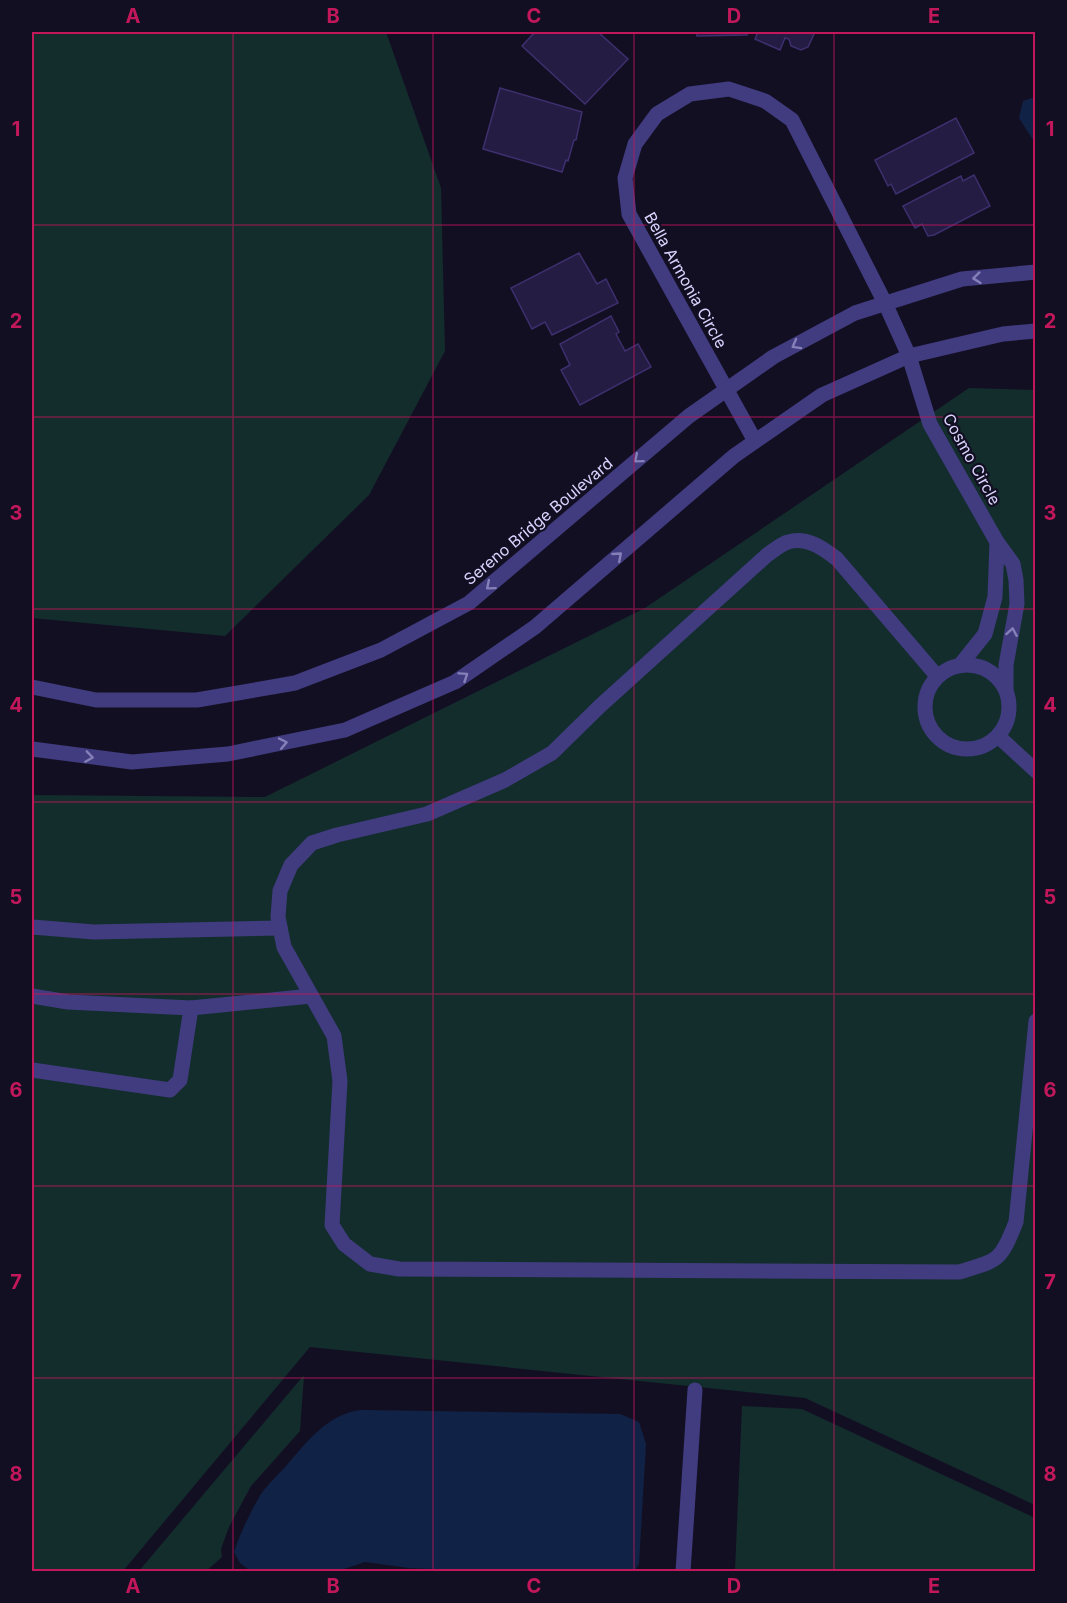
<svg xmlns="http://www.w3.org/2000/svg" width="1067" height="1603" font-family="Inter,sans-serif">
<rect width="100%" height="100%" fill="#130f23"/>
<g fill="#132d2d">
<path d="M32 32H386L441 188 445 351 369 495 225 636 32 618Z"/>
<path d="M969 388 1035 390V1505L805 1398 310 1347 123 1571 32 1572V795L265 797 645 608Z"/>
<path d="M304 1375 300 1431 251 1486 229 1527 221 1549 222 1557 206 1571H139Z"/>
<path d="M742 1406 802 1409 1035 1518V1571H735Z"/>
</g>
<g fill="#102346">
<path d="M1035 97H1036L1035 143 1019 118 1023 101Z"/>
<path d="M362 1410 620 1414 639 1422 646 1444 639 1564 634 1572 483 1571 409 1568 365 1562 338 1571 252 1572 240 1563 234 1552C241 1531 250 1513 261 1494 268 1484 278 1475 286 1466 307 1442 328 1413 362 1410Z"/>
</g>
<g fill="#251c43" stroke="#3e2f6e" stroke-width="1.5">
<path d="M535 32H598L628 59 585 104 522 46Z"/>
<path d="M697 32H747V35L697 36Z"/>
<path d="M758 32H815L808 47 801 50 791 46 789 39 785 38 780 50 755 39Z"/>
<path d="M500 88 582 112 576 140H574L568 161 566 160 562 172 483 149Z"/>
<path d="M956 118 974 153 896 194 891 184 888 186 875 160Z"/>
<path d="M974 175 990 206 934 235 928 236 922 224 915 228 903 206 961 176 963 181Z"/>
<path d="M579 253 597 284 606 279 618 303 552 335 545 322 532 329 511 288Z"/>
<path d="M611 316 619 332 616 334 625 351 638 344 651 367 580 405 561 370 570 365 560 344Z"/>
</g>
<g fill="none" stroke-linecap="round" stroke-linejoin="round">
<g stroke="#413c80" stroke-width="15">
<path d="M937 676 837 559C823 548 806 536 788 542 781 544 773 551 767 555L600 706 552 753 505 780 427 814 337 835 312 843 291 865 280 891 278 917 284 947 334 1036 340 1081 332 1225 344 1244 370 1264 399 1269 959 1272C999 1260 1000 1262 1016 1222L1036 1021"/>
<path d="M998 736 1036 771"/>
<path d="M32 927 94 932 280 928"/>
<path d="M32 996 68 1002 191 1008 180 1080 170 1090 32 1070"/>
<path d="M191 1008 311 996"/>
<path d="M683 1572 695 1390"/>
</g>
<g stroke="#413c80" stroke-width="15">
<path d="M755 441 629 214 625 178 635 144 657 114 690 94 729 89 765 101 792 120 885 303 909 356 930 424 997 542"/>
<path d="M961 664 985 634 995 597 997 542 1013 564 1016 580 1017 604 1006 665V690"/>
<circle cx="967" cy="707" r="42"/>
<path d="M32 687 96 700H197L295 683 381 650 469 603 689 416 773 357 855 313 962 279 1036 272"/>
<path d="M32 749 132 762 228 754 345 730 455 682 535 627 734 456 822 395 909 356 1003 334 1036 331"/>
</g>
</g>
<defs><path id="oneway-chevron" d="M-2-3.5L2.5 0L-2 3.5" fill="none" stroke-width="1.6" stroke-linecap="round" stroke-linejoin="round" transform="scale(1.5)"/></defs>
<g stroke="#8580b8">
<use href="#oneway-chevron" transform="translate(977 278) rotate(174)"/>
<use href="#oneway-chevron" transform="translate(796 345) rotate(151)"/>
<use href="#oneway-chevron" transform="translate(638 459) rotate(140)"/>
<use href="#oneway-chevron" transform="translate(618 556) rotate(-41)"/>
<use href="#oneway-chevron" transform="translate(490 586) rotate(140)"/>
<use href="#oneway-chevron" transform="translate(1012 632) rotate(-80)"/>
<use href="#oneway-chevron" transform="translate(464 676) rotate(-34)"/>
<use href="#oneway-chevron" transform="translate(283 743) rotate(-12)"/>
<use href="#oneway-chevron" transform="translate(89 757) rotate(8)"/>
</g>
<path fill="none" stroke="#c2185b" stroke-width="1.5" stroke-opacity="0.55" d="M233 32V1572M433 32V1572M634 32V1572M834 32V1572M32 225H1036M32 417H1036M32 609H1036M32 802H1036M32 994H1036M32 1186H1036M32 1378H1036"/>
<g text-anchor="middle" dominant-baseline="central" stroke-width="4.5" stroke-linejoin="round" paint-order="stroke">
<g font-size="16" fill="#d9d3fd" stroke="#130f23">
<text transform="translate(686 280) rotate(61)">Bella Armonia Circle</text>
<text transform="translate(972 459) rotate(61)">Cosmo Circle</text>
<text transform="translate(538 521) rotate(-40)">Sereno Bridge Boulevard</text>
</g>
</g>
<rect width="1067" height="1603" fill="none" stroke="#130f23" stroke-width="66"/>
<rect x="33" y="33" width="1001" height="1537" fill="none" stroke="#c2185b" stroke-width="2"/>
<g font-size="20" text-anchor="middle" font-weight="bold" fill="#c2185b">
<text x="133" y="23">A</text>
<text x="333" y="23">B</text>
<text x="534" y="23">C</text>
<text x="734" y="23">D</text>
<text x="934" y="23">E</text>
<text x="16" y="136">1</text>
<text x="1050" y="136">1</text>
<text x="16" y="328">2</text>
<text x="1050" y="328">2</text>
<text x="16" y="520">3</text>
<text x="1050" y="520">3</text>
<text x="16" y="712">4</text>
<text x="1050" y="712">4</text>
<text x="16" y="904">5</text>
<text x="1050" y="904">5</text>
<text x="16" y="1097">6</text>
<text x="1050" y="1097">6</text>
<text x="16" y="1289">7</text>
<text x="1050" y="1289">7</text>
<text x="16" y="1481">8</text>
<text x="1050" y="1481">8</text>
<text x="133" y="1593">A</text>
<text x="333" y="1593">B</text>
<text x="534" y="1593">C</text>
<text x="734" y="1593">D</text>
<text x="934" y="1593">E</text>
</g>
</svg>
